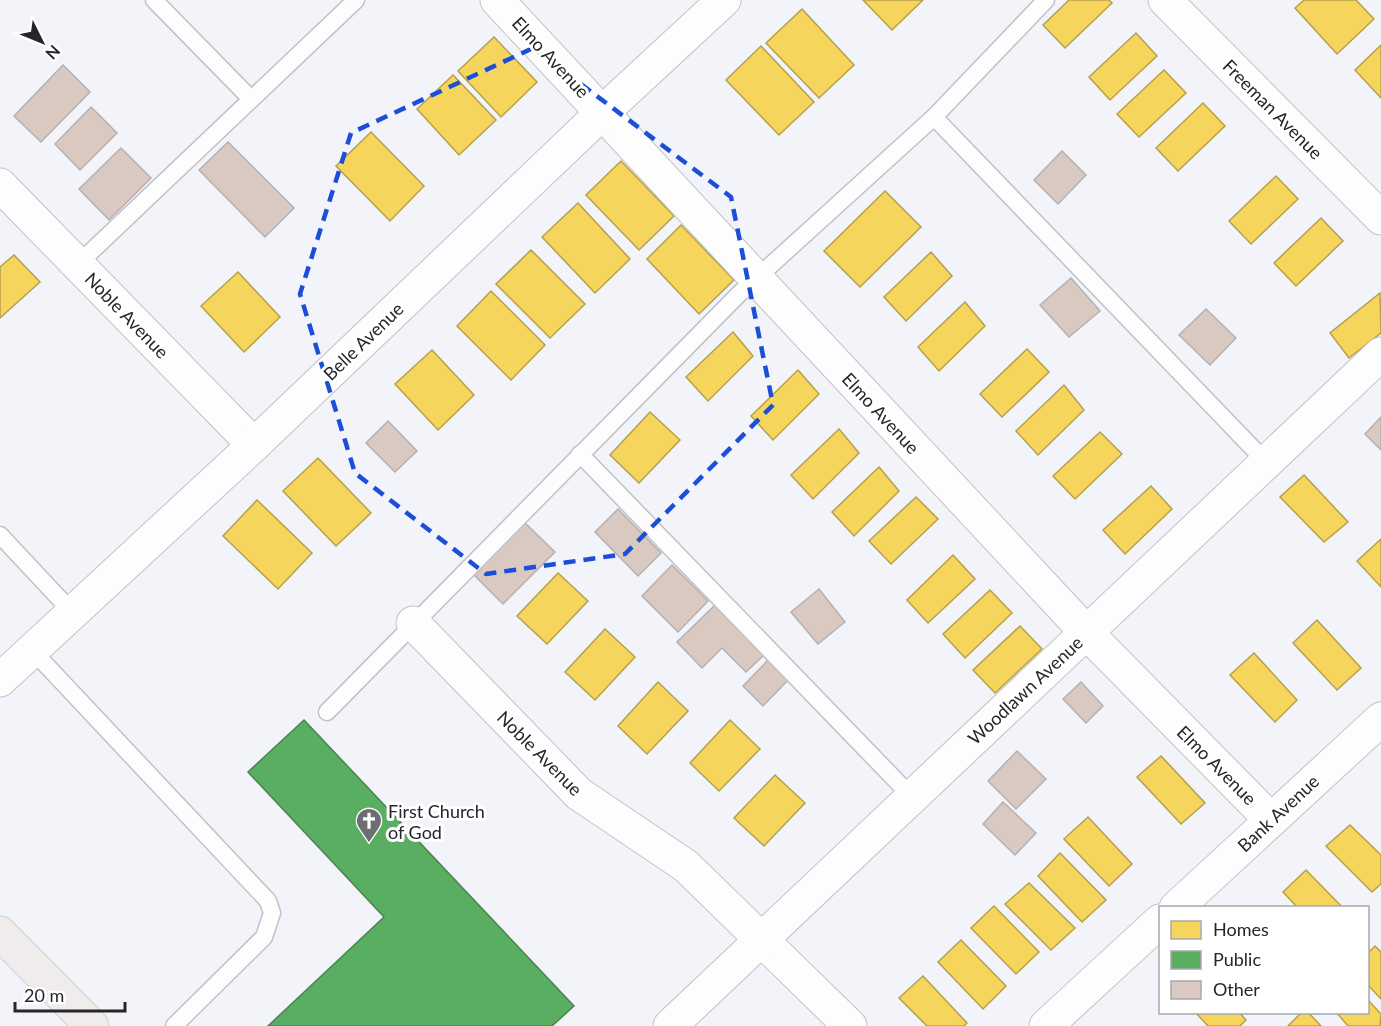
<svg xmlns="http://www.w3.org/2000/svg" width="1381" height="1026" font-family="Lato,sans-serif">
<rect width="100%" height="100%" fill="#f2f4fa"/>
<g fill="#f6d55c" stroke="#b7a04d" stroke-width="1.5">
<path d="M863 0H923L892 30Z"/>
<path d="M1069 0H1109L1112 3 1065 48 1043 25Z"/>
<path d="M1304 0H1356L1374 19 1337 54 1295 8Z"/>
<path d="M802 9 854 65 819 98 766 43Z"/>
<path d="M1136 33 1157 56 1110 100 1089 77Z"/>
<path d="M494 37 537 82 501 117 458 71Z"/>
<path d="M1381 45V98L1355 70Z"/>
<path d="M761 46 814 102 779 135 726 80Z"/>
<path d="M1164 70 1186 93 1139 137 1117 114Z"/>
<path d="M453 75 496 120 459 155 417 109Z"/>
<path d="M1203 103 1225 126 1178 171 1156 148Z"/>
<path d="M371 132 424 186 390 221 336 166Z"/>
<path d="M621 161 674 216 639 250 586 195Z"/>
<path d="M1276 176 1298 199 1251 244 1229 221Z"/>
<path d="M885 191 921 227 860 287 824 251Z"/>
<path d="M578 203 630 259 595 293 542 237Z"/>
<path d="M1321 218 1343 241 1296 286 1274 263Z"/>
<path d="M681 225 734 280 699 314 647 259Z"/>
<path d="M531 250 585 304 550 338 496 284Z"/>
<path d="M931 252 952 276 906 321 884 297Z"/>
<path d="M14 255 40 282 0 318V267Z"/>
<path d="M238 272 280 317 244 352 201 306Z"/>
<path d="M491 291 545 345 511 380 457 326Z"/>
<path d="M1380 293 1381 333 1349 358 1330 333Z"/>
<path d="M965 302 985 326 939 371 918 347Z"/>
<path d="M733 332 753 356 708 401 686 377Z"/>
<path d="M1027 349 1049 372 1002 417 980 394Z"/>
<path d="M432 350 474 395 438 430 395 384Z"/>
<path d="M798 370 819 394 773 440 751 416Z"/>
<path d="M1064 385 1084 410 1038 455 1016 431Z"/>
<path d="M650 412 680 440 639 483 610 455Z"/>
<path d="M839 429 859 453 813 499 791 475Z"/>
<path d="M1100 432 1122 454 1075 499 1053 476Z"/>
<path d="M318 458 371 513 336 546 283 491Z"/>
<path d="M879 467 899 491 854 536 832 512Z"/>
<path d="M1304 475 1348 522 1324 542 1280 497Z"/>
<path d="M1151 486 1172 509 1125 554 1103 530Z"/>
<path d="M916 497 938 519 891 564 869 541Z"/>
<path d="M257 500 312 553 278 589 223 536Z"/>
<path d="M1381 539V587L1357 561Z"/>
<path d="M953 555 975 579 928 623 907 600Z"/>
<path d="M558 573 588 601 547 644 517 616Z"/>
<path d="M990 590 1012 613 965 658 943 634Z"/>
<path d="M1317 620 1361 668 1337 690 1293 643Z"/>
<path d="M1020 626 1042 649 995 693 973 670Z"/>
<path d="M605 629 635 657 595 700 565 672Z"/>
<path d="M1254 653 1297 700 1275 722 1230 675Z"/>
<path d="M658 682 688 711 647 754 618 726Z"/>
<path d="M730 720 760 749 719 791 690 763Z"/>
<path d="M1161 756 1205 803 1181 824 1137 777Z"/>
<path d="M775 775 805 803 764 846 734 818Z"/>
<path d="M1088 817 1132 864 1109 886 1064 839Z"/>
<path d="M1350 825 1381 855V884L1372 892 1326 846Z"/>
<path d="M1060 853 1106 900 1082 922 1038 876Z"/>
<path d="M1306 870 1343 908H1298L1283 892Z"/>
<path d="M1029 883 1075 928 1051 950 1005 904Z"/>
<path d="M994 906 1039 952 1016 974 971 928Z"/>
<path d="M961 940 1006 986 983 1009 938 962Z"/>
<path d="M1375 946 1381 952V999L1368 985V953Z"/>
<path d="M923 976 967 1023 964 1026H927L899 998Z"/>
<path d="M1368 1000 1381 1014 1380 1026H1348L1336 1012H1368Z"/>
<path d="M1195 1012H1239L1246 1020 1240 1026H1208Z"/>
<path d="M1302 1012H1308L1321 1026H1288Z"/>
</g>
<path fill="#5aae61" stroke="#4a8550" stroke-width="1.5" d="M304 720 574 1006 552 1026H268L384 917 248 772Z"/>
<g fill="#dac9c1" stroke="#b3b1b3" stroke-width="1.5">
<path d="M63 65 90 92 41 142 14 116Z"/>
<path d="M91 107 117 133 80 170 55 144Z"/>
<path d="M228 142 294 208 265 237 199 170Z"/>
<path d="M121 148 151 178 109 220 79 189Z"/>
<path d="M1062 151 1086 175 1058 204 1034 180Z"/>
<path d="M1071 278 1100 311 1069 337 1040 305Z"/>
<path d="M1206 309 1236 338 1210 365 1179 335Z"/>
<path d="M1381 417V450L1365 434Z"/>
<path d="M388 421 417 451 395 472 366 443Z"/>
<path d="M618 509 661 553 638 576 595 532Z"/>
<path d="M523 521 555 552 503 604 471 572Z"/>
<path d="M672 565 708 601 678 632 642 596Z"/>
<path d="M819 589 845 622 818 644 791 612Z"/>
<path d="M715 605 764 655 746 672 722 648 702 668 677 642Z"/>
<path d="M772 656 792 676 763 706 743 686Z"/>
<path d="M1081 682 1103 706 1086 723 1063 699Z"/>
<path d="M1017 751 1046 779 1016 809 988 781Z"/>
<path d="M1003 802 1036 833 1015 855 983 824Z"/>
</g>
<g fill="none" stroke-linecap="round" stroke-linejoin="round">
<defs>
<g id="service">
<path d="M154 0 251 99"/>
<path d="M934 117 1266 462"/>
<path d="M78 264 356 0"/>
<path d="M580 454 912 797"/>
<path d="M0 535 72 612"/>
<path d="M32 650 268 901 272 913 264 937 174 1026"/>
<path d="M327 712 739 294 934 117 1046 0"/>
</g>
<g id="minor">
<path d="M497 0 1086 632 1271 820"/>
<path d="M1165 0 1381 218"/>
<path d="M0 185 254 445"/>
<path d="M413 623 579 794 686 866 850 1026"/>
<path d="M0 680 254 445 603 112 724 0"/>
<path d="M1176 908 1381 719"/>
<path d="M670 1026 1381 354"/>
<path d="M1046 1026 1160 921"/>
</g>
<path id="primary" d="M0 933 92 1026"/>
</defs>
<use href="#service" stroke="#c1c2c7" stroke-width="19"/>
<use href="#minor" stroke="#c1c2c7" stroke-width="35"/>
<use href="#primary" stroke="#ced0d3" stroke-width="35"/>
<use href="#service" stroke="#fdfdfe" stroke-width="16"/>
<use href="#minor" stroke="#fdfdfe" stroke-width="33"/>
<use href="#primary" stroke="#f0ecec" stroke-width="33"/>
</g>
<path fill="none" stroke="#1d4ed8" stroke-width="4.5" stroke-dasharray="12 8" stroke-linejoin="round" d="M533 48 731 197 773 405 625 554 486 574 355 473 300 294 351 133Z"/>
<defs>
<symbol id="church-pin" viewBox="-11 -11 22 30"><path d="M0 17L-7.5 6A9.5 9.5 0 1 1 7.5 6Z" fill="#6c6e73" stroke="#fff"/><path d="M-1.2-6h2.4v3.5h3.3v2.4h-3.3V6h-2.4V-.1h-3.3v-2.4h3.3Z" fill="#fff"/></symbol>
</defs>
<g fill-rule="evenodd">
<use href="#church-pin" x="354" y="806" width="30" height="40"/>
</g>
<g text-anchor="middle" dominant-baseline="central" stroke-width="6" stroke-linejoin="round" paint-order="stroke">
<g font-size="18" fill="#24262a" stroke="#fff">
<text transform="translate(551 57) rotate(47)">Elmo Avenue</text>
<text transform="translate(1273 109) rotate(45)">Freeman Avenue</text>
<text transform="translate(127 315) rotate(46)">Noble Avenue</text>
<text transform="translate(363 341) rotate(-44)">Belle Avenue</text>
<text transform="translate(881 413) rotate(47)">Elmo Avenue</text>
<text transform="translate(1025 690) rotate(-43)">Woodlawn Avenue</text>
<text transform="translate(540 753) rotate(45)">Noble Avenue</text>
<text transform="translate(1217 765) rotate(45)">Elmo Avenue</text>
<text transform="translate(1278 813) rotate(-43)">Bank Avenue</text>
</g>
<g font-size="18" fill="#24262a" stroke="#fff" text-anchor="start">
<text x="388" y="811">First Church<tspan x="388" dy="21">of God</tspan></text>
</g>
</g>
<rect x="1159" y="906" width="210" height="108" fill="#ffffff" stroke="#a7a8aa" stroke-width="1.5"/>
<rect x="1171" y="921" width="30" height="18" fill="#f6d55c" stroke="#a7a8aa" stroke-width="1.5"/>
<text x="1213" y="936" font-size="18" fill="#24262a">Homes</text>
<rect x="1171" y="951" width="30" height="18" fill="#5aae61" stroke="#a7a8aa" stroke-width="1.5"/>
<text x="1213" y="966" font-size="18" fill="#24262a">Public</text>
<rect x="1171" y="981" width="30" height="18" fill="#dac9c1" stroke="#a7a8aa" stroke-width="1.5"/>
<text x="1213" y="996" font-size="18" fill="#24262a">Other</text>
<g transform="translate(42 42) rotate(133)" stroke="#ffffff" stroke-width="4.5" paint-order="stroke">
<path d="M0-4.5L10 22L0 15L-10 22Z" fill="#24262a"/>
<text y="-9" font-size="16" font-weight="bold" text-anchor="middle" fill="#24262a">N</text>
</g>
<path d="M15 1002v9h110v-9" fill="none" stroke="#24262a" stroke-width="3"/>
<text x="24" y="1002" font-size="18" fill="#24262a" stroke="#ffffff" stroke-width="4.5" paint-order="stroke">20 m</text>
</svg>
